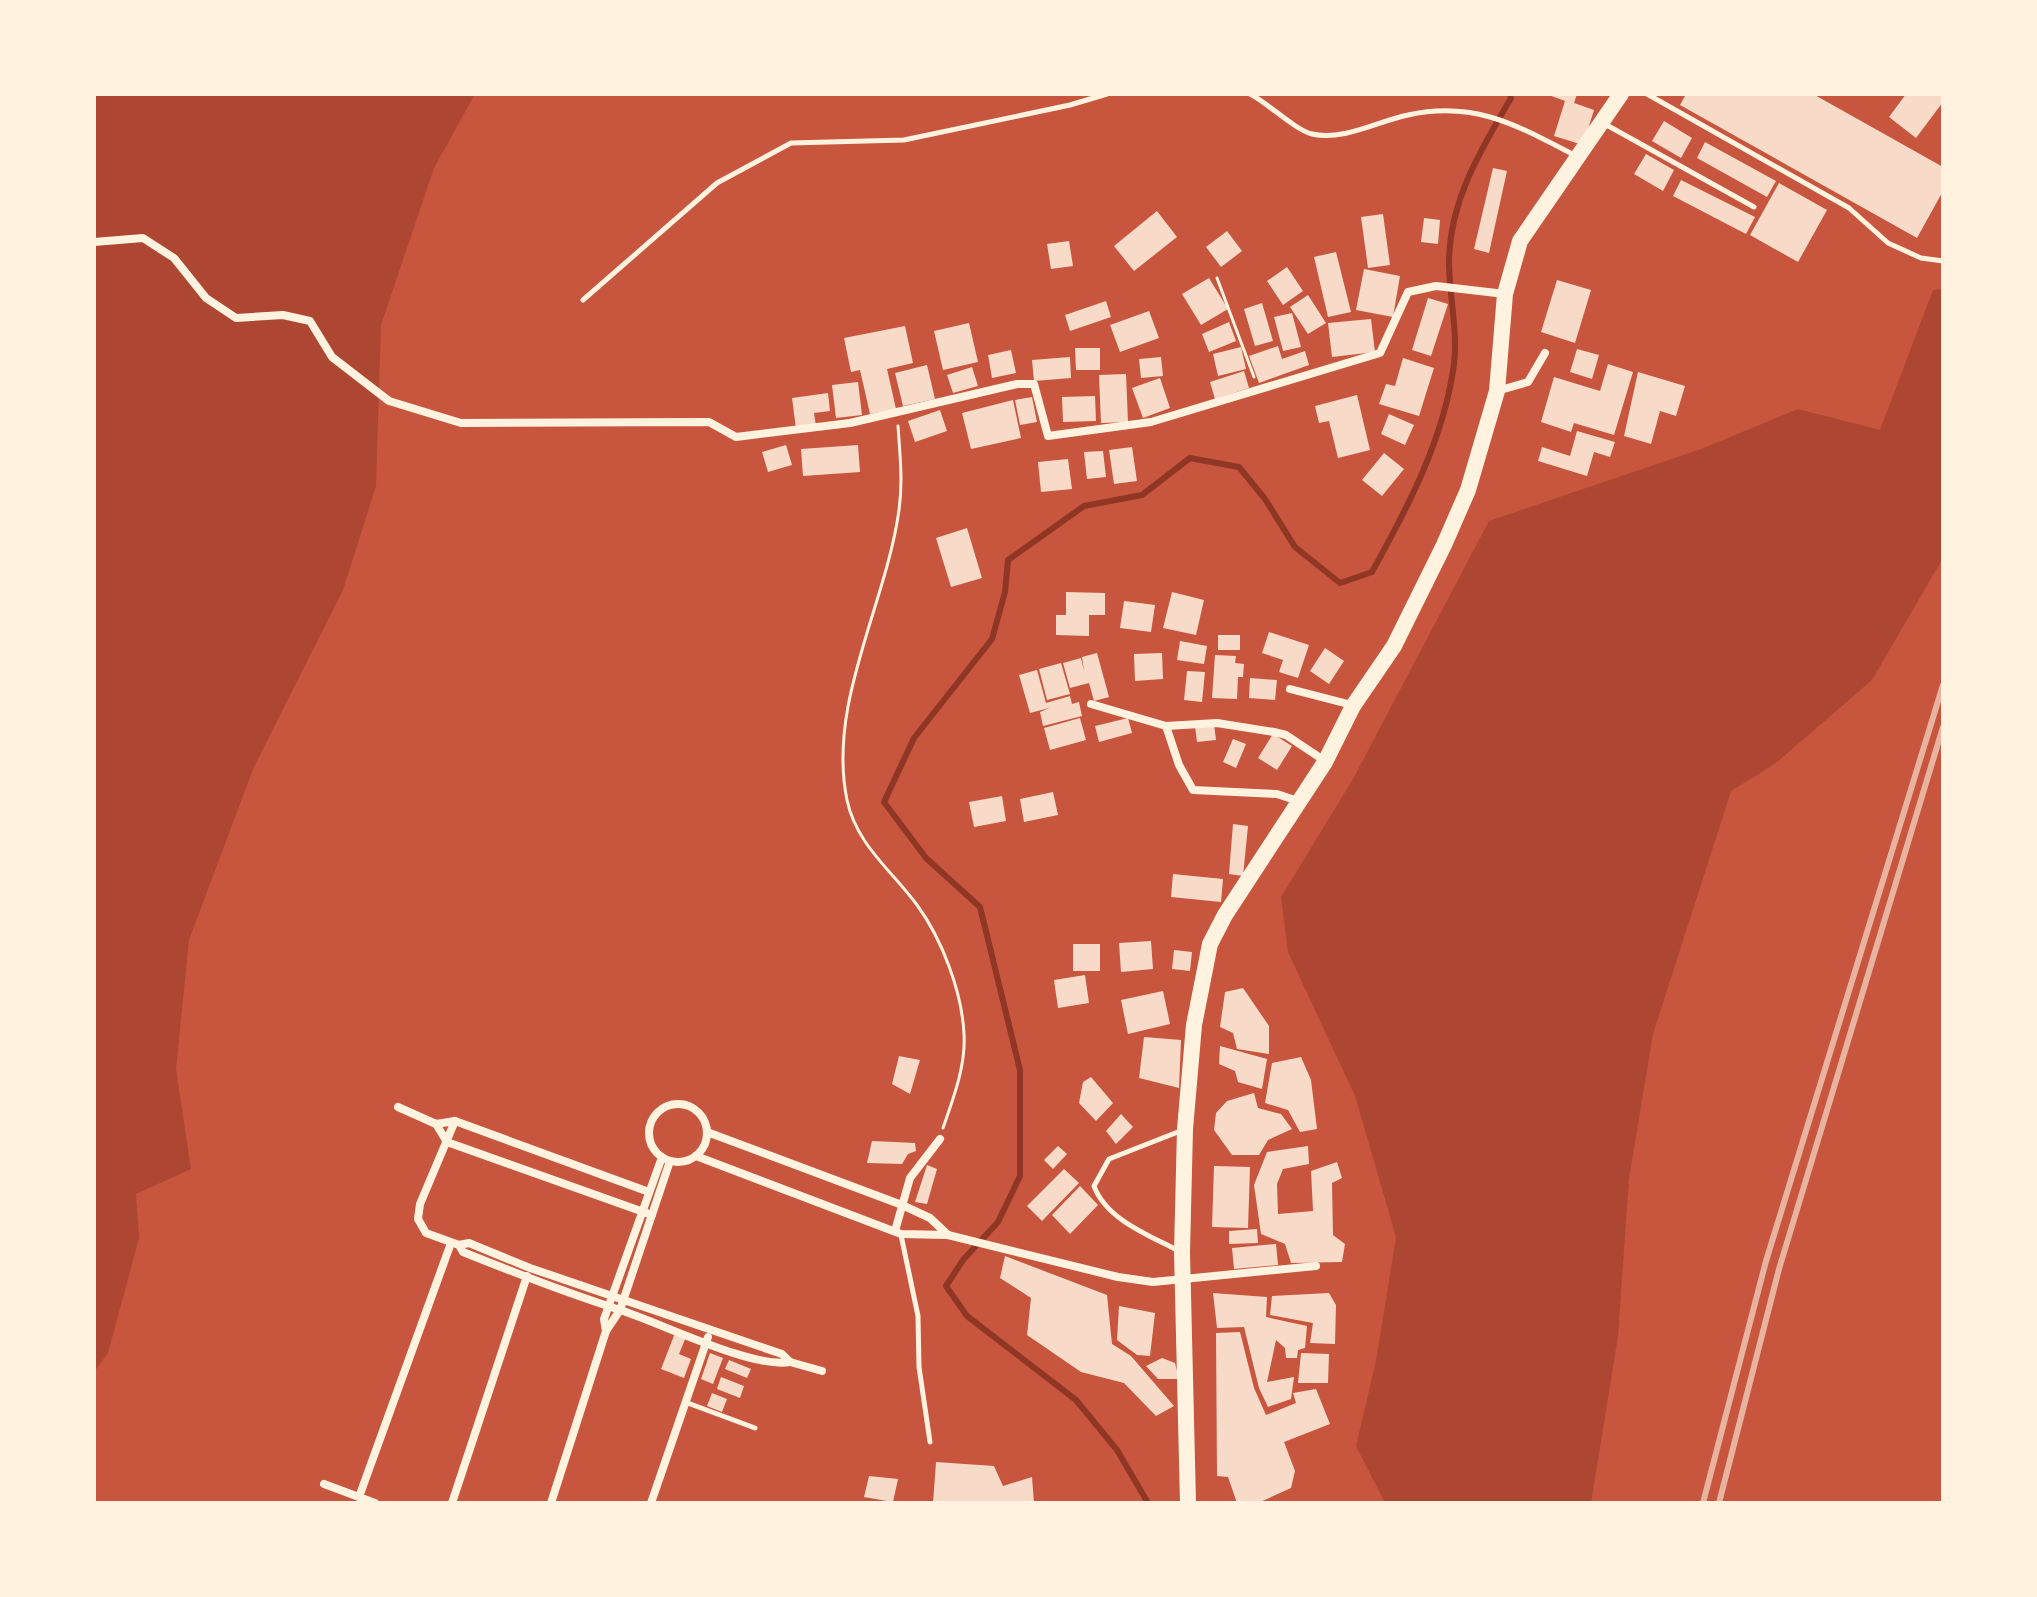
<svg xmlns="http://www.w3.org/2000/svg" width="2037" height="1597" font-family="'Source Sans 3',sans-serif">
<rect width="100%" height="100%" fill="#c8553d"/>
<g fill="#ae4732">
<path d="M475 94 434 168 381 325 376 486 343 590 253 769 189 940 176 1069 191 1169 136 1194 139 1238 108 1353 94 1372V95Z"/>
<path d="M1943 289V558L1872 680 1776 763 1731 791 1653 1034 1629 1179 1618 1336 1591 1503H1385L1356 1446 1376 1361 1396 1237 1355 1096 1288 952 1281 897 1353 779 1489 521 1701 449 1798 409 1880 430 1933 290Z"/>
</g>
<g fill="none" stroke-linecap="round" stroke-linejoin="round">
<path stroke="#8f3625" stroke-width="6" d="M1148 1503 1117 1450 1076 1400 967 1316 946 1286 963 1260 998 1222 1020 1176V1070L980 907 926 858 884 802 914 738 992 639 1005 592 1008 560 1084 506 1142 495 1190 458 1239 467 1265 499 1295 547 1340 583 1372 572C1408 507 1444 439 1454 364 1458 330 1449 295 1449 261 1450 199 1481 150 1511 98L1510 94"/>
</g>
<g fill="#f7dbc8">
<path d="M1546 94H1577L1574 103 1594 110 1583 145 1554 136 1565 101Z"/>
<path d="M1686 94H1813L1943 167V191L1917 238 1680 105Z"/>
<path d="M1906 94H1943V102L1916 138 1889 117Z"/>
<path d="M1664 121 1692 138 1681 158 1652 141Z"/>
<path d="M1705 142 1776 181 1767 197 1697 158Z"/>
<path d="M1646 154 1674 170 1663 191 1634 174Z"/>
<path d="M1493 168 1507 171 1489 253 1474 249Z"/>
<path d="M1681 180 1755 217 1746 234 1673 196Z"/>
<path d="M1779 183 1827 210 1798 262 1750 235Z"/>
<path d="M1157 211 1177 237 1134 271 1114 246Z"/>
<path d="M1383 214 1390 265 1368 268 1361 217Z"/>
<path d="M1424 218 1440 220 1438 244 1421 242Z"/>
<path d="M1227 231 1242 251 1221 267 1206 247Z"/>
<path d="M1069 241 1073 266 1051 269 1047 244Z"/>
<path d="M1336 252 1351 312 1328 317 1314 257Z"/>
<path d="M1287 267 1303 291 1283 305 1267 281Z"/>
<path d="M1364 269 1400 276 1393 317 1356 310Z"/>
<path d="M1209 278 1228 309 1201 325 1182 294Z"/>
<path d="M1557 280 1591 290 1575 343 1541 332Z"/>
<path d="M1308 295 1326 323 1308 334 1290 307Z"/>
<path d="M1428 298 1448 304 1431 356 1412 350Z"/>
<path d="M1106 301 1111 317 1070 331 1065 315Z"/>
<path d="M1262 303 1273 341 1255 346 1244 309Z"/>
<path d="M1149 311 1159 338 1120 352 1110 325Z"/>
<path d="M1292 313 1301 347 1283 351 1274 317Z"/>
<path d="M1371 319 1375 352 1332 357 1328 323Z"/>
<path d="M1229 322 1236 341 1209 352 1202 334Z"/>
<path d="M969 323 978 362 943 370 934 331Z"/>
<path d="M905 326 913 363 887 369 896 409 870 414 860 370 851 372 844 338Z"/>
<path d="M1278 346 1282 359 1305 351 1309 365 1259 383 1249 356Z"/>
<path d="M1241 347 1246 369 1218 376 1213 354Z"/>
<path d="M1075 348H1100V370H1076Z"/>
<path d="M1577 349 1599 355 1592 379 1570 372Z"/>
<path d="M1011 350 1016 373 992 378 988 355Z"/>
<path d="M1070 357 1071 378 1034 381 1032 360Z"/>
<path d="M1161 357 1163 376 1141 378 1139 359Z"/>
<path d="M1403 358 1434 368 1419 416 1379 404 1386 384 1395 386Z"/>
<path d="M1608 364 1633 372 1614 435 1574 423 1571 432 1541 422 1554 377 1600 391Z"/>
<path d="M927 365 935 399 903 406 895 373Z"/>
<path d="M972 367 978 386 953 393 947 375Z"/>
<path d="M1244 371 1249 388 1215 399 1210 382Z"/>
<path d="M1638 372 1685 386 1676 416 1660 411 1651 444 1624 436Z"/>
<path d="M1126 374 1128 422 1101 423 1099 375Z"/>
<path d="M1160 378 1170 408 1143 418 1132 388Z"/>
<path d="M858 382 862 415 836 418 832 385Z"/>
<path d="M828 393 830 411 814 413 816 426 796 429 792 398Z"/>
<path d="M1357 395 1370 450 1338 458 1329 421 1319 423 1315 406Z"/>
<path d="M1095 396 1096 421 1063 422 1062 397Z"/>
<path d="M1032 397 1037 422 1020 425 1015 400Z"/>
<path d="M1013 400 1021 438 971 449 962 413Z"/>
<path d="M940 410 947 431 915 442 908 421Z"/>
<path d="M1389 414 1414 425 1405 445 1381 434Z"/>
<path d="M1577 431 1615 442 1610 457 1594 452 1587 476 1538 461 1542 447 1570 456Z"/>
<path d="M786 445 792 465 768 472 762 452Z"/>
<path d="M858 445 860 472 803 476 801 449Z"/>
<path d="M1132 447 1137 481 1114 484 1109 450Z"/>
<path d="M1103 451 1106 477 1087 479 1084 452Z"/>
<path d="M1384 453 1404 469 1382 496 1362 480Z"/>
<path d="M1068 459 1072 489 1041 492 1038 462Z"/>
<path d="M967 528 982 578 951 587 936 538Z"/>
<path d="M1066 592 1105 593V615H1089V636L1056 635V615H1066Z"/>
<path d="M1172 592 1204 600 1196 635 1163 628Z"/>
<path d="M1124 601 1155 605 1151 632 1120 628Z"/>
<path d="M1269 632 1309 645 1298 678 1279 672 1283 660 1262 653Z"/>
<rect x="1218" y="635" width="22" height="15"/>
<path d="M1180 641 1207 646 1204 664 1177 660Z"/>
<path d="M1325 648 1344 661 1329 684 1310 671Z"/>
<path d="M1097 653 1109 697 1094 701 1089 683 1070 688 1063 663 1081 658 1084 671 1082 657Z"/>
<path d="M1162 653 1163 679 1135 681 1134 654Z"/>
<path d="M1215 655 1236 656 1235 663 1244 664 1243 677H1238L1237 699 1212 698Z"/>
<path d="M1061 663 1070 694 1047 700 1039 669Z"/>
<path d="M1037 670 1046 703 1070 696 1072 704 1079 702 1082 716 1043 726 1040 712 1049 708 1030 713 1019 675Z"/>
<path d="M1187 671 1205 672 1202 702 1184 700Z"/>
<path d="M1250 678 1277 680 1275 700 1249 698Z"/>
<path d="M1080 718 1086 740 1050 750 1044 728Z"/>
<path d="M1128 718 1132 733 1099 742 1095 726Z"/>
<path d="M1214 724 1216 740 1197 742 1195 726Z"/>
<path d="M1273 734 1292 746 1277 770 1258 758Z"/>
<path d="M1233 739 1246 744 1236 768 1223 762Z"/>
<path d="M1053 792 1058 815 1024 822 1020 799Z"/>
<path d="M1002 796 1006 821 974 827 969 802Z"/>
<path d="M1233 824 1248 826 1243 876 1229 874Z"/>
<path d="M1173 874 1223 879 1221 902 1171 897Z"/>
<path d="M1151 941 1153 969 1121 972 1119 943Z"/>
<rect x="1073" y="944" width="27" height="27"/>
<path d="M1174 950 1192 952 1190 971 1172 969Z"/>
<path d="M1085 975 1089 1003 1058 1008 1054 980Z"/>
<path d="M1243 988 1269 1026V1054L1237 1049 1233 1033 1220 1027 1225 992Z"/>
<path d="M1163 991 1170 1024 1128 1034 1121 1000Z"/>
<path d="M1144 1037 1181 1040 1179 1088 1139 1078Z"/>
<path d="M1220 1046 1267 1059 1262 1089 1238 1082 1235 1071 1219 1064Z"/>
<path d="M899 1056 920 1060 910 1094 892 1084Z"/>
<path d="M1301 1057 1311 1080 1317 1129 1300 1132 1288 1110 1265 1103 1272 1063Z"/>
<path d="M1091 1077 1113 1103 1096 1121 1079 1103 1083 1082Z"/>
<path d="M1254 1093 1258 1108 1281 1114 1292 1129 1268 1140 1259 1155H1232L1214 1130 1216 1113 1227 1101Z"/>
<path d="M1121 1114 1133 1127 1116 1144 1106 1131Z"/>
<path d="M872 1141 915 1143 916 1151 908 1154 902 1164 867 1163Z"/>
<path d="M1058 1146 1067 1154 1053 1169 1044 1160Z"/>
<path d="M1308 1146 1309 1164 1283 1169 1277 1184 1278 1214 1313 1211 1311 1171 1337 1162 1342 1178 1332 1183 1333 1235 1345 1244 1342 1262 1291 1263 1285 1244 1261 1234 1254 1185 1267 1152Z"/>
<path d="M927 1165 937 1169 927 1204 915 1202Z"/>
<path d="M1214 1166 1250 1167 1248 1228 1212 1227Z"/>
<path d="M1064 1169 1079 1183 1042 1221 1027 1206Z"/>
<path d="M1080 1186 1098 1205 1070 1234 1052 1215Z"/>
<path d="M1257 1229 1258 1243 1229 1244V1231Z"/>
<path d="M1276 1244 1278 1265 1234 1269 1232 1248Z"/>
<path d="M1005 1256 1107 1295 1112 1344 1131 1356 1174 1406 1156 1416 1124 1383 1081 1372 1027 1335 1031 1298 1000 1278Z"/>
<path d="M1213 1293 1267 1297 1266 1317 1307 1326 1305 1348 1298 1350 1297 1358H1286L1285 1348 1276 1340 1272 1359 1267 1382 1294 1377 1291 1399 1268 1407 1259 1388 1244 1327 1217 1328Z"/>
<path d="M1329 1293 1336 1305 1335 1344 1310 1343 1313 1323 1270 1315 1272 1296Z"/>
<path d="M1119 1306 1155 1313 1150 1356 1137 1355 1117 1340Z"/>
<path d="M1240 1332 1254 1388 1266 1415 1296 1403 1293 1393 1316 1389 1330 1424 1284 1442 1295 1471 1291 1488 1258 1503H1237L1228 1477 1217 1476 1216 1333Z"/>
<path d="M675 1333 686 1337 679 1354 691 1359 684 1378 661 1369Z"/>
<path d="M710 1353 723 1358 713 1384 701 1379Z"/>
<path d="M1301 1353 1329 1354 1328 1383H1298Z"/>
<path d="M1162 1358 1175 1363 1179 1379H1158L1146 1366Z"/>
<path d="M729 1360 751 1369 747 1378 725 1369Z"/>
<path d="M721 1377 744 1386 740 1398 717 1389Z"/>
<path d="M712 1393 727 1399 722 1412 707 1406Z"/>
<path d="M936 1462 994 1466 1003 1486 1032 1477 1034 1503H933Z"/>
<path d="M869 1476 898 1479 893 1502 864 1497Z"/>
</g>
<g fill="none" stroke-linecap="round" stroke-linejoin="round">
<g stroke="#fff3e0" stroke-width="3">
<path d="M1217 278 1254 377"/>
<path d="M898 426C900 455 903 482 899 510 886 605 827 703 847 800 856 844 892 871 917 905 942 939 962 992 964 1034 966 1066 953 1099 943 1128"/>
</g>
<g stroke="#fff3e0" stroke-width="5">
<path d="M1250 94C1268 103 1295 130 1312 134 1344 141 1378 121 1408 115 1475 100 1518 126 1576 156"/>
<path d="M1647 94 1849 208 1888 243 1921 258 1943 261"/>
<path d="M1603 123 1754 207"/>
<path d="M583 300 717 183 791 143 904 140 1070 105 1107 94"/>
<path d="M901 1235 918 1316 919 1367 930 1442"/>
<path d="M1177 1250C1148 1235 1106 1219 1094 1186L1109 1159 1183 1130"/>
<path d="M685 1402 755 1428"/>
</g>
<g stroke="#fff3e0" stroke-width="8">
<path d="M94 242 143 238 174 258 206 298 236 318 283 315 310 321 332 357 389 401 461 423 709 422 736 437 850 423 1017 384H1034L1048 436 1151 422 1380 353 1408 292 1436 286 1505 294"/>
<path d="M1497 391 1528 382 1545 353"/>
<path d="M1290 689 1352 705"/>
<path d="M1091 704 1166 726 1217 723 1274 732 1286 735 1325 761"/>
<path d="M1166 726 1179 765 1193 790 1277 794 1298 801"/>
<circle cx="678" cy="1133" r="29"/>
<path d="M398 1107 436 1124 455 1121 649 1192"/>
<path d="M455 1121 420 1204 418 1219 426 1233 459 1245 469 1243 530 1268 782 1354 790 1362 822 1371"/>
<path d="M436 1124 447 1142 652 1215"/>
<path d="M707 1132 902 1205 930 1218 948 1235"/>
<path d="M696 1156 901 1234 948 1235 1118 1277 1153 1282 1316 1266"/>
<path d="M895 1231 910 1178 940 1139"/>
<path d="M459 1245 463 1252C515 1273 567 1293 620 1310 661 1323 752 1369 790 1362"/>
<path d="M606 1331 604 1319 662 1157"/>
<path d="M324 1484 375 1503"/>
<path d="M359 1497 451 1243"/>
<path d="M452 1503 527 1276"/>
<path d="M551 1503 606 1331 620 1310 670 1161"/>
<path d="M651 1503 708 1337"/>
</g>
<path stroke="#fff3e0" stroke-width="16" d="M1188 1503 1182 1252 1185 1129 1194 1025 1210 944 1225 915 1325 762 1353 706 1394 646 1444 545 1468 490 1497 391 1505 294 1520 241 1621 94"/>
<g stroke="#e9b49f" stroke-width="6">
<path d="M1703 1503 1766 1261 1943 685"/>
<path d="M1719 1503 1779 1269 1943 727"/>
</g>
</g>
<rect width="2037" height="1597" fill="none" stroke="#fff3e0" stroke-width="192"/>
</svg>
